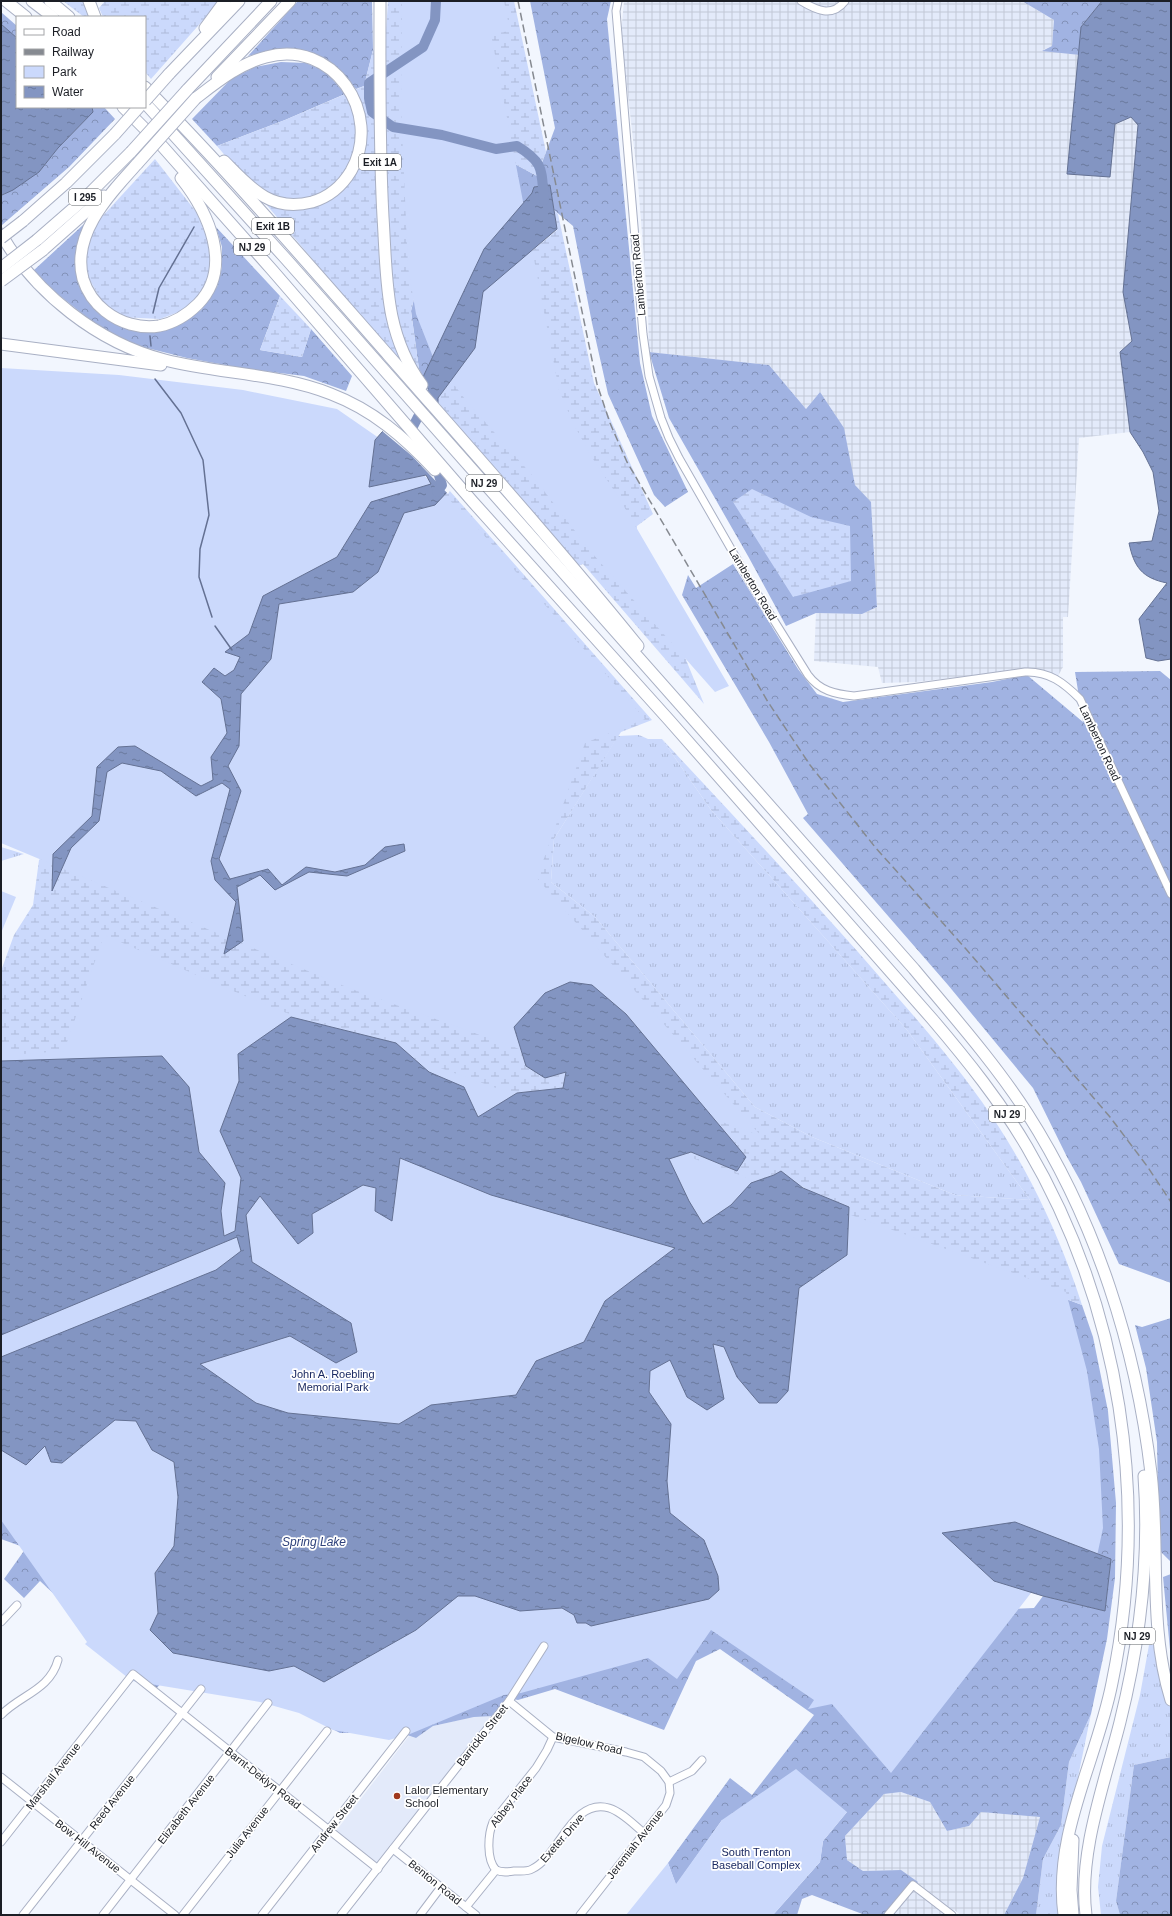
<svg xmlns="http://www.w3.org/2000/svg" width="1172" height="1916" font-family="Arial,sans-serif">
<defs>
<pattern id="industrial-grid" width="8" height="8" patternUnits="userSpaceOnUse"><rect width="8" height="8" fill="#e3eafa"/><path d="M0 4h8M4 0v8" fill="none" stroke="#c2c8d6"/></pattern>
<pattern id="grass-tufts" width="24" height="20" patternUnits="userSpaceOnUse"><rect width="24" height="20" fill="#cbd9fc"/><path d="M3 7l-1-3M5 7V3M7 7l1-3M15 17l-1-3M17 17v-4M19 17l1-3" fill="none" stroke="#aebad8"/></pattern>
<pattern id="forest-crowns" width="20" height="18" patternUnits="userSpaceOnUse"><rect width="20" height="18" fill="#a1b3e2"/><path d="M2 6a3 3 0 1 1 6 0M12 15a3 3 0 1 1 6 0" fill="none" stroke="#8291b7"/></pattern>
<pattern id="wetland-marsh" width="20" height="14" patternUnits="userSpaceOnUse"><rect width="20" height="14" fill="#cbd9fc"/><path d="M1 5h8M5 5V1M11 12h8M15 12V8" fill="none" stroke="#aebad8"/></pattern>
<pattern id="water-ripples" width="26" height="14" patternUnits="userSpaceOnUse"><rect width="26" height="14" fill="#8395c2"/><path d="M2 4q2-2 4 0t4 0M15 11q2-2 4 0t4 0" fill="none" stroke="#6a799d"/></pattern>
</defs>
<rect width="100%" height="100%" fill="#f2f6fe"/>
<path fill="#e3eafa" d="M495 1716 379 1863H377L336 1831 409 1736 416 1738 433 1726 474 1717Z"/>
<g fill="url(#industrial-grid)">
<path d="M624 1H1022L1054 20 1052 46 1043 50 1080 55 1115 124 1131 117 1138 125 1123 292 1132 341 1120 352 1130 432 1079 438 1068 617H1063V667L1058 676 1030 669 916 682 882 683 878 667 814 661 816 613 862 614 877 607 871 503 855 485 820 392 806 409 769 365 649 352 648 309 638 183 621 34Z"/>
<path d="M901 1792 930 1802 947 1831 969 1826 981 1812 1040 1817 1023 1878 1004 1915H961L954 1910 949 1915H892L901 1870 863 1871 847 1860 845 1836 884 1794Z"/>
</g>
<g fill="url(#grass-tufts)">
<path d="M639 735 648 739H662L711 810 907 1030 1030 1200 955 1195 812 1137 755 1107 595 917 551 882 554 839 618 736Z"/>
<path d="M1 847 24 854 1 861Z"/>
<path d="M1149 1645H1154L1171 1706V1757L1134 1765 1116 1901 1120 1915H1101L1098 1887 1102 1846 1140 1695Z"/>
<path d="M1091 1714 1063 1850 1062 1915H1036L1043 1859 1061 1825 1069 1762Z"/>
</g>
<g fill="url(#forest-crowns)">
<path d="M298 1H372L373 50 364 86 356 89 335 67 269 51 248 56Z"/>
<path d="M530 1H611L607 19 640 363 652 416 688 492 665 507 654 495 608 394 592 323 573 226 554 210 550 185 534 187 533 192 484 249 423 377 419 369 411 311 417 287 513 163 537 176 555 128Z"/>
<path d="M1022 1H1102L1081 27 1080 55 1042 51 1052 46 1054 20Z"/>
<path d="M1 12 17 26V38L1 24Z"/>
<path d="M281 62 306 63 326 72 345 94 285 120 217 146 192 119 231 79 255 67Z"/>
<path d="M92 107H104L115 119 69 167 2 225 1 194 3 195 39 172 58 148 93 112Z"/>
<path d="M84 224 75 257 78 283 91 305 109 321 134 330 179 324 201 310 217 287 222 267V247L216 227 280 296 260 350 302 357 311 329 352 376 346 391 304 376 247 369 187 358 139 346 104 331 45 284 33 271Z"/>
<path d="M649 352 769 365 806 409 820 392 844 428 855 485 871 502 877 607 862 614 816 613 786 626 748 556 669 418Z"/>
<path d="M733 564 798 669 817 694 843 702 992 682 1027 675 1083 722 1075 672 1160 671 1171 680V1283L1119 1264 1081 1182 1067 1157 1033 1088 948 985 803 818 808 814 769 742 682 595 688 575 696 588Z"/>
<path d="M849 1217 1082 1305 1093 1337 1108 1411 1116 1503 1115 1578 1107 1639 1091 1714 1069 1762 1061 1825 1043 1859 1036 1915H1004L1023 1878 1040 1817 981 1812 969 1826 947 1831 930 1802 901 1792 884 1794 845 1836 847 1860 863 1871 901 1870 918 1882 892 1915H865L812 1895 802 1899 797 1915H773L820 1862 823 1841 847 1812 722 1820 676 1885 668 1863 730 1778 752 1795 814 1715 720 1649 696 1661 664 1730 555 1689 518 1700 513 1699 495 1716 474 1717 433 1726 416 1738 398 1732 340 1733 298 1711 166 1677 156 1689 40 1581 24 1598 4 1579 26 1548 1 1539V1450L416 1630 1034 1608 1043 1596 1105 1611 1111 1559 1015 1522 1077 1342Z"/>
<path d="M1171 1318V1562L1159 1550 1157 1442 1146 1368 1135 1325 1142 1327Z"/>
<path d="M1171 1574V1660L1163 1577Z"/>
<path d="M1171 1757V1915H1120L1116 1901 1134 1765Z"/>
</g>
<g fill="url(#wetland-marsh)">
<path d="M63 1H84L89 17H84Z"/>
<path d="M105 1H220L151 79 145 72V17H103L99 8Z"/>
<path d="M388 1H514L546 152 537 176 513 163 417 287 411 311 419 369 394 356 217 146 285 120 364 86 373 50 385 45Z"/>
<path d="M155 159 197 213 209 243 210 265 207 281 198 299 181 311 160 319 120 317 102 302 86 273 87 244 99 220Z"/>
<path d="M554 210 558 214 594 383 653 514 637 526V539L704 704 583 564 576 567 438 412V398L475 348 483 292 557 230Z"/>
<path d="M280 296 311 329 302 357 260 350Z"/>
<path d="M752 489 811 517 850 526 851 581 793 597 733 502Z"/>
<path d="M449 490 652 720 621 732 554 839 551 882 595 917 755 1107 812 1137 955 1195 1030 1200 907 1030 711 810 662 739C728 810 794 880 858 952 904 1005 952 1057 991 1115 1030 1173 1061 1239 1082 1305L849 1217 821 1197 790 1180 781 1171 703 1224 669 1159 691 1152 737 1171 566 1072 563 1088 517 1093 477 1117 1 1061V971L14 935 33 905 39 860 88 810 53 854 52 890 71 848 237 902 225 954 404 512Z"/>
</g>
<g fill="#cbd9fc">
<path d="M402 1H504L510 31 491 34 559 390 573 423 591 456 619 498 729 686 715 692 592 553 531 474 465 399 433 357 416 314 408 267 401 105Z"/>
<path d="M1 368 119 375 243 390 337 409 402 454 474 524 645 719 585 743 537 878 761 1136 349 988 1 843Z"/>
<path d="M1 891 16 897 1 933Z"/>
<path d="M104 935 273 1008 1066 1292 1087 1371 1099 1449 1103 1528 1094 1570 1059 1557 891 1773 832 1704 808 1709 814 1700 711 1630 677 1679 648 1658 521 1693 504 1695 410 1734 389 1740 333 1730 299 1713 260 1702 132 1681 85 1644 87 1642 1 1520V1046L23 1054 64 1051Z"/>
<path d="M796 1769 847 1812 823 1841 820 1862 773 1915H626L668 1863 676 1884 722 1820Z"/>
</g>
<g fill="url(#water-ripples)" stroke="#647193" fill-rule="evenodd">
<path d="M1102 1H1171V659L1158 661 1146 658 1139 619 1167 583C1142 578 1134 567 1129 543L1152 541 1159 511 1153 472 1143 452 1130 432 1120 352 1132 341 1123 292 1138 125 1131 117 1115 124 1110 177 1067 174 1081 27Z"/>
<path d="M1 24 17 38V107H92L93 112 58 148 39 172 13 190 2 195 1 194Z"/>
<path d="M550 185 557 229 483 292 475 348 438 398V412L423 377 484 249 532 193 534 187Z"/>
<path d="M390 423 449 490 435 505 404 513 378 572 353 592 279 604 271 659 241 694 239 746 228 766 241 791 219 859 230 879 268 869 282 885 306 867 335 872 365 865 385 847 404 844 405 851 347 876 309 872 275 890 260 875 237 887 243 941 224 954 236 902 215 880 211 861 230 789 222 783 196 796 161 771 122 763 107 772 99 821 71 848 52 891 53 854 92 816 97 767 118 747 135 746 201 786 213 780 211 757 227 733 221 699 202 682 214 668 225 676 234 670 240 657 225 652 249 634 263 596 337 557 371 502 431 484 426 475 369 487 375 440Z"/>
<path d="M570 982 592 985 626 1014 746 1157 737 1171 691 1152 669 1159 689 1201 703 1224 731 1205 751 1183 774 1175 781 1171 803 1188 849 1207 847 1255 799 1288 788 1391 777 1403H759L737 1377 724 1347 713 1344 724 1399 707 1410 687 1397 670 1360 650 1371 649 1392 671 1424 667 1481 670 1513 704 1540 718 1576 719 1590 709 1599 591 1626 586 1623H577L574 1615 562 1608 520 1611 475 1596H458L416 1630 324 1682 294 1666 269 1671 173 1653 150 1630 158 1613 155 1573 174 1546 178 1497 174 1462 152 1450 136 1421 115 1420 62 1463 51 1462 45 1446 26 1465 1 1450V1357L216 1270 241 1251 237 1237 1 1335V1061L162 1056 189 1087 199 1152 225 1183 221 1211 224 1236 235 1231 241 1178 220 1131 239 1081 238 1054 291 1017 396 1043 429 1072 464 1087 478 1117 517 1093 563 1088 566 1072 545 1078 526 1066 514 1027 545 993ZM400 1158 491 1195 675 1248 605 1301 584 1342 536 1361 516 1395 431 1405 399 1424 288 1413 256 1403 200 1364 290 1336 336 1363 357 1352 351 1323 252 1262 246 1215 260 1196 298 1244 313 1233 312 1214 363 1185 376 1188 375 1211 392 1221Z"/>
<path d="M1015 1522 1111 1559 1105 1611 1043 1596 994 1581 942 1533Z"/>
</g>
<path fill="#f2f6fe" d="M388 421H390L451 489 448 494 412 456 381 430Z"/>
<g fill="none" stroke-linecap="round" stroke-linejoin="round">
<g stroke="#647193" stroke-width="1.5">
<path d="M153 313 159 288 194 227"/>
<path d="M150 336 151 346"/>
<path d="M155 379 181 413 203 460 209 515 200 549 199 577 212 617"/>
<path d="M215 626 232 650"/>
</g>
<g stroke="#8395c2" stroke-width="10">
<path d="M436 1 435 20 423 47 369 83V98L372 112 393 127 442 135 496 149 517 146C545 163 541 170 544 200"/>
<path d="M408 436 430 394"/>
<path d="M431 464 436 466 442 485 437 492"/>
</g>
<defs>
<g id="minor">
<path d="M618 1 616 11 643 334 649 376 661 418 669 438 679 458 750 582 808 675C820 691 835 694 854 696L1025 672C1049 671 1064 683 1080 699L1171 894"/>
<path d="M801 1C816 10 832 18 845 1"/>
<path d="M1 1622 17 1605"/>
<path d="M509 1701 553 1737 626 1752 644 1757 661 1771 669 1782 670 1793 666 1805 580 1915"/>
<path d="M1 1715C20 1695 50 1690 58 1660"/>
<path d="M1 1777 175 1915"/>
<path d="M669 1782 692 1771 702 1760"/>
<path d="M1 1842 133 1674 378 1869"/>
<path d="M393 1849 476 1915"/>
<path d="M496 1870C502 1873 508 1872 514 1871 520 1871 527 1872 532 1869 559 1857 572 1797 609 1808 622 1812 634 1825 644 1833"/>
<path d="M496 1870C486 1859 488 1834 493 1822L536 1768 547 1750 553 1737"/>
<path d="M466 1907 496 1870"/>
<path d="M23 1915 201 1689"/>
<path d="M103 1915 268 1703"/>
<path d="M183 1915 327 1731"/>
<path d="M262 1915 406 1731"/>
<path d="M341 1915 509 1701 544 1646"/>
<path d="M420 1915 441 1887"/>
<path d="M888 1915 913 1885 952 1915"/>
</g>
<g id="highway">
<path d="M6 1 26 17"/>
<path d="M32 1 53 17"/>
<path d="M50 1 69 17"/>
<path d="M89 1 95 17"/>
<path d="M380 1C380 73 379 145 383 217 387 278 384 333 422 385"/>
<path d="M205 28 225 1"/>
<path d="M169 74 239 1"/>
<path d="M217 77 290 1"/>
<path d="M145 87C230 173 309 265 389 356 473 452 558 547 638 646"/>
<path d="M187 90 271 1"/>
<path d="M196 98C217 82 239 64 266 57 332 38 384 113 351 171 342 186 329 197 312 202 296 206 279 205 265 197 249 188 236 173 224 161"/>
<path d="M145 103 286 259 914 969C953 1016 994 1062 1027 1113 1096 1221 1136 1347 1151 1473 1160 1548 1148 1627 1171 1700"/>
<path d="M123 107 163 147 273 271 473 502 669 720 933 1020C967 1060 1000 1101 1027 1147 1121 1307 1150 1501 1112 1683 1097 1760 1053 1834 1064 1915"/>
<path d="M137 164C109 195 71 234 83 279 87 292 95 303 105 311 120 323 140 329 159 326 174 323 187 315 198 304 234 267 208 212 181 178"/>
<path d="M23 221 66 183 115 134"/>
<path d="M1 234C35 293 98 343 165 360 219 374 278 373 331 394 373 410 404 437 435 470"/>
<path d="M37 240 83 200 131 152"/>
<path d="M43 250 104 196"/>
<path d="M1 344 161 365"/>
<path d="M1073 1915 1071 1890 1073 1840"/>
<path d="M1086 1915C1078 1853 1105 1782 1120 1722 1140 1642 1150 1559 1144 1476"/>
</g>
</defs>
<use href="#minor" stroke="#a9b0c4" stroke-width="9"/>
<use href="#highway" stroke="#a9b0c4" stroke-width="13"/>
<use href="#minor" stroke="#fff" stroke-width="7"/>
<use href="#highway" stroke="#fff" stroke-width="11"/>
<path stroke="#868a91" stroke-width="1.5" stroke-dasharray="8 4" stroke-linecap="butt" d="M518 1 597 384 610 423 627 462 768 702 810 765 875 847 966 949 1110 1117 1147 1166 1171 1202"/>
<defs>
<g id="highway-bridge">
<path d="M145 101 169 74"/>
<path d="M115 134 139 107"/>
<path d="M131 152 187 90"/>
<path d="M137 164 196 98"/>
<path d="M1 238 23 221"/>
<path d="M1 268 37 240"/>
<path d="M1 281 43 250"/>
</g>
</defs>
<use href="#highway-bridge" stroke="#a9b0c4" stroke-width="13" stroke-linecap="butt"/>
<use href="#highway-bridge" stroke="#fff" stroke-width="11"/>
</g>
<circle fill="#a0381d" stroke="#fff" stroke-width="1.5" cx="397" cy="1796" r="4"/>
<g text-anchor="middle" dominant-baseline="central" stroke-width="3.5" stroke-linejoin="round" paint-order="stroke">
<g fill="#fff" stroke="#5f6266" stroke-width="1">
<rect x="359" y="154" width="42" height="16" rx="3"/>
<rect x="69" y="189" width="32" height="16" rx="3"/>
<rect x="252" y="218" width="42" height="16" rx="3"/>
<rect x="234" y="239" width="36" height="16" rx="3"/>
<rect x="466" y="475" width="36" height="16" rx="3"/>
<rect x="989" y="1106" width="36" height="16" rx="3"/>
<rect x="1119" y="1628" width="36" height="16" rx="3"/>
</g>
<g font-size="10" font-weight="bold" fill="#1b1e25">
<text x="380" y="162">Exit 1A</text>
<text x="85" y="197">I 295</text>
<text x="273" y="226">Exit 1B</text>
<text x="252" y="247">NJ 29</text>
<text x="484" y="483">NJ 29</text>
<text x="1007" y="1114">NJ 29</text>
<text x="1137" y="1636">NJ 29</text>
</g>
<g font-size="11" fill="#1b1e25" stroke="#fff">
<text transform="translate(638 275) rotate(-95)">Lamberton Road</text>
<text transform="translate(753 584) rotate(59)">Lamberton Road</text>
<text transform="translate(1100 743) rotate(65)">Lamberton Road</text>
<text transform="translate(482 1735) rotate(-52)">Barricklo Street</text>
<text transform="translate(589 1743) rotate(13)">Bigelow Road</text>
<text transform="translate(53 1776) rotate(-52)">Marshall Avenue</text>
<text transform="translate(263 1778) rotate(38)">Barnt-Deklyn Road</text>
<text transform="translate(511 1801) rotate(-53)">Abbey Place</text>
<text transform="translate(112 1802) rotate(-52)">Reed Avenue</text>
<text transform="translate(186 1809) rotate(-52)">Elizabeth Avenue</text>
<text transform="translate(334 1823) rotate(-52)">Andrew Street</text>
<text transform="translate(247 1832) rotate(-52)">Julia Avenue</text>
<text transform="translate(562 1838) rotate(-49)">Exeter Drive</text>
<text transform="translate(635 1844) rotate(-52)">Jeremiah Avenue</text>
<text transform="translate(88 1846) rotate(38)">Bow Hill Avenue</text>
<text transform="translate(435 1882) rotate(39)">Benton Road</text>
</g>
<g font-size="11" fill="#1b2a62" stroke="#fff">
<text x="333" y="1374">John A. Roebling<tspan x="333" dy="13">Memorial Park</tspan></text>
<text x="756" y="1852">South Trenton<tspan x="756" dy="13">Baseball Complex</tspan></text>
</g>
<g font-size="11" fill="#1b1e25" stroke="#fff" text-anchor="start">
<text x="405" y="1790">Lalor Elementary<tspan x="405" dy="13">School</tspan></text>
</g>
<g font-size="12" font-style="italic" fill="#2f427c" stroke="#fff">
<text x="314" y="1542">Spring Lake</text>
</g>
</g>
<rect width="1172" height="1916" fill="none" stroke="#1b1e25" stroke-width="4"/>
<rect x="16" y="16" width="130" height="92" fill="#ffffff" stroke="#a4a5a8"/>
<rect x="24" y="29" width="20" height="6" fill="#ffffff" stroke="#a4a5a8"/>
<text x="52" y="36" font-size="12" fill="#1b1e25">Road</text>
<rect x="24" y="49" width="20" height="6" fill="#868a91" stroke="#a4a5a8"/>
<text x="52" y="56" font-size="12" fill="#1b1e25">Railway</text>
<rect x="24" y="66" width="20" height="12" fill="#cbd9fc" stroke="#a4a5a8"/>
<text x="52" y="76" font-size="12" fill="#1b1e25">Park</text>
<rect x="24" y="86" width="20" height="12" fill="url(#water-ripples)" stroke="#a4a5a8"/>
<text x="52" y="96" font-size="12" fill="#1b1e25">Water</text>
</svg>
